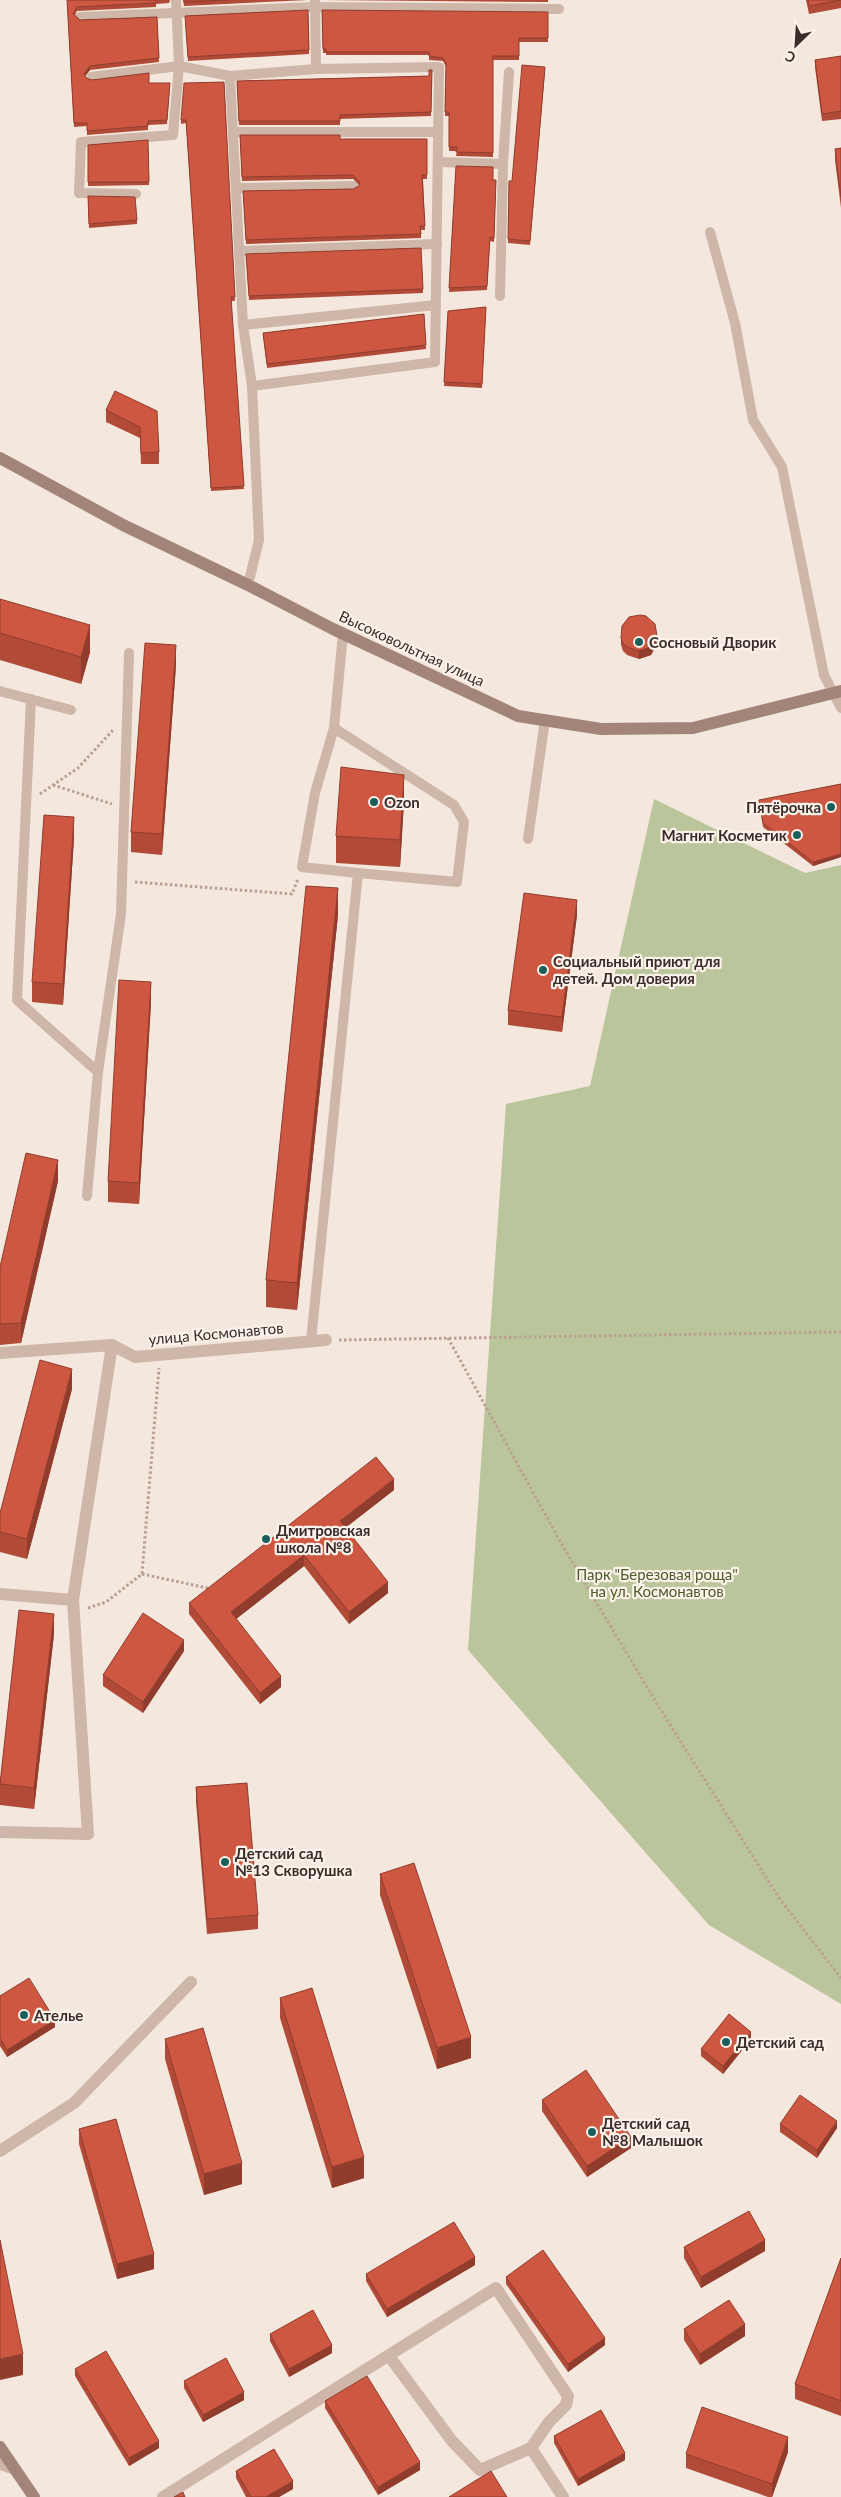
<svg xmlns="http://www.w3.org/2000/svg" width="841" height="2497" font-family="Lato,sans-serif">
<rect width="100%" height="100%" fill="#f4e7dd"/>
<path fill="#bbc59c" d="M654 799 805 873 841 865V2004L709 1925 468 1650 506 1104 590 1086Z"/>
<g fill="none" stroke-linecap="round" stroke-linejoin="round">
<g stroke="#baa092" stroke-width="3" stroke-dasharray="2.5 2.5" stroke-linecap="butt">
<path d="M53 785 112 804"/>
<path d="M40 794 78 768 113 730"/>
<path d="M135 882 292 894 298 879"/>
<path d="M448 1338 561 1543 657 1704 779 1898 841 1978"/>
<path d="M339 1340 841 1332"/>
<path d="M142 1574 212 1589"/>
<path d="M88 1608 106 1602 142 1574 159 1368"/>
</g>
<g stroke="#ceb6a8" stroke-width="10">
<path d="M176 0 179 66 230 76"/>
<path d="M80 17 315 7 559 9"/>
<path d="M91 77 179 66 173 135 81 142 79 193 136 194"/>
<path d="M233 132H438"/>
<path d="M438 162 503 164"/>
<path d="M236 188 353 186"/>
<path d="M710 232 735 323 753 420 782 467 824 675 841 708"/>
<path d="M239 251 437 244"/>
<path d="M500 296 503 164 509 72"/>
<path d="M243 325 436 305"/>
<path d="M252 386 435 362 439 67 316 69"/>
<path d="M248 585 259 540 252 386 243 325 230 76 316 69 315 0"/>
<path d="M0 691 71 710"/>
<path d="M31 699 17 1000 98 1072 87 1196"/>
<path d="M334 728 454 805 464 822 457 882 358 873"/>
<path d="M528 839 545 720"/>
<path d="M98 1072 121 914 129 653"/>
<path d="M311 1341 358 873 302 867 315 793 334 728 343 634"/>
</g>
<g stroke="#ceb6a8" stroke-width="12">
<path d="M112 1345 135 1357 326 1340"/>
<path d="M0 1353 112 1345 73 1600 88 1834 0 1832"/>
<path d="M0 1594 73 1600"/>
<path d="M0 2151 74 2103 191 1982"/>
<path d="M389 2356 452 2441 480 2470 531 2448"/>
<path d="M0 2464 15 2469"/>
<path d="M163 2497 496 2288 568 2396 566 2405 549 2422 531 2448 563 2497"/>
</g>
<g stroke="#a28479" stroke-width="12">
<path d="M0 458 123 525 248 585 333 629 518 716 601 729 693 728 841 691"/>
<path d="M0 2447 34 2497"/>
</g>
</g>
<g fill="#b14b38">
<path d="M67 0H170L169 3 156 4V7L77 11 75 15 80 20 157 17 159 62 90 70 85 76 86 78 92 80 149 83H170L167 124 148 125V130L87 135V126L74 127Z"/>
<path d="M183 0H308L184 6Z"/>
<path d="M322 0H548V2Z"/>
<path d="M806 0H841V8L809 14Z"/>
<path d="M308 10 309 54 188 61 185 16Z"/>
<path d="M322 10 548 12V42H519V60H493V157L456 156 457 151H449V116H445L446 67 443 61 429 60V55H326V53H323Z"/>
<path d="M841 56V119L822 121 815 67V60Z"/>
<path d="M432 70 431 116 340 119V125H239L237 81 429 76Z"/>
<path d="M545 71 530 245 508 243 509 181H512Z"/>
<path d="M224 82 235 301H231L244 489 211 491 186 123 181 124V120Z"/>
<path d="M240 135 340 139H427V179H423L425 230H421V238L246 244 243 191 353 189 359 186V185L353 179 242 181Z"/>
<path d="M148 140 149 185 88 186V145Z"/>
<path d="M841 148V208L835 160V149Z"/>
<path d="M456 166 493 180H496L494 242 490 241 487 290 449 292Z"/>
<path d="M88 196 137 220V224L89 228Z"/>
<path d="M421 248 423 293 249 300 246 254Z"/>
<path d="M486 307 482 388 444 386 448 311Z"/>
<path d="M424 314 426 349 267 368 263 333Z"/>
<path d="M115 391 159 452V464H141L140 438 106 422V410Z"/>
<path d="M0 599 90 652 81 684 0 660Z"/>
<path d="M621 638 657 644 651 655 639 659 627 655 623 651 621 645Z"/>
<path d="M176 665 162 855 131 852V832Z"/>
<path d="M841 784V857L813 866 763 827 759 800Z"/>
<path d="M404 802 400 867 336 863V836Z"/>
<path d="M74 838 63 1005 32 1002V982Z"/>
<path d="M338 915 297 1310 266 1307V1280Z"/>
<path d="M577 915 562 1032 508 1025V1010Z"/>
<path d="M151 1003 139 1204 108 1202V1181Z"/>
<path d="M58 1181 21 1343 0 1345V1267Z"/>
<path d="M72 1389 27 1559 0 1552V1513Z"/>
<path d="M394 1490 345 1528 388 1593 349 1624 304 1566 236 1619 281 1687 260 1704 189 1614V1603Z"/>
<path d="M54 1634 34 1809 0 1805V1780Z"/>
<path d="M184 1651 143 1713 103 1686V1675Z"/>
<path d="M196 1787 258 1915V1929L207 1934 196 1802Z"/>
<path d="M380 1874 471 2058 437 2069 380 1895Z"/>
<path d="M0 1996 55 2027 7 2057 0 2046Z"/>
<path d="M280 1998 364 2178 332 2188 280 2018Z"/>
<path d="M165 2039 242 2184 204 2195 165 2059Z"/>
<path d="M751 2039 723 2074 701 2056V2049Z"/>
<path d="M542 2100 631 2148 587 2177 542 2111Z"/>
<path d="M780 2124 837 2128 817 2158 780 2132Z"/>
<path d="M79 2129 154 2269 117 2279 79 2144Z"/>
<path d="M684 2247 765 2251 701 2288 684 2258Z"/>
<path d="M841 2258V2416L795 2399V2384Z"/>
<path d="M475 2265 387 2317 366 2281V2274Z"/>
<path d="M506 2277 605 2345 568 2372 506 2284Z"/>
<path d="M684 2329 745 2336 700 2365 684 2340Z"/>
<path d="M270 2334 332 2353 289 2377 270 2341Z"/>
<path d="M75 2369 159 2448 129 2466 75 2376Z"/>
<path d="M184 2381 244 2400 203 2422 184 2388Z"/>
<path d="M325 2401 420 2470 378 2495 325 2408Z"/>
<path d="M554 2436 625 2460 578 2486 554 2443Z"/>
<path d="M788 2452 772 2497H768L686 2468V2454Z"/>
<path d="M236 2471 293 2489 279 2497H246L236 2478Z"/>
</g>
<g fill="#903d2e">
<path d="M90 66V70L84 77V74Z"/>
<path d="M90 625V652L81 684V657Z"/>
<path d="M657 636V644L651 655 639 659V651Z"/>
<path d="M176 645V665L162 855V834Z"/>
<path d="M404 775V802L400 867V840Z"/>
<path d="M74 817V838L63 1005V984Z"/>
<path d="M841 854V857L813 866V862Z"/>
<path d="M338 888V915L297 1310V1283Z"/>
<path d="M577 900V915L562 1032V1017Z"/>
<path d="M151 982V1003L139 1204V1183Z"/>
<path d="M58 1160V1181L21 1343V1323Z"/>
<path d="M72 1369V1389L27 1559V1539Z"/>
<path d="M394 1479V1490L340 1532V1521Z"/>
<path d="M304 1555V1566L231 1623V1612Z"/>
<path d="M388 1582V1593L349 1624V1612Z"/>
<path d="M54 1614V1634L34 1809V1788Z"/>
<path d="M184 1640V1651L143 1713V1702Z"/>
<path d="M281 1676V1687L260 1704V1693Z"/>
<path d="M55 2020V2027L7 2057V2050Z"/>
<path d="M751 2032V2039L723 2074V2066Z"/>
<path d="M471 2037V2058L437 2069V2048Z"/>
<path d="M837 2121V2128L817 2158V2150Z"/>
<path d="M631 2137V2148L587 2177V2166Z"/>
<path d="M364 2157V2178L332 2188V2167Z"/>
<path d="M242 2163V2184L204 2195V2174Z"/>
<path d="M765 2240V2251L701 2288V2277Z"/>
<path d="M154 2254V2269L117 2279V2264Z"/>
<path d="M475 2257V2265L387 2317V2309Z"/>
<path d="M745 2324V2336L700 2365V2354Z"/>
<path d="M605 2338V2345L568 2372V2364Z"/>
<path d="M332 2345V2353L289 2377V2369Z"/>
<path d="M23 2354V2375L0 2380V2359Z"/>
<path d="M244 2392V2400L203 2422V2415Z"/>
<path d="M788 2437V2452L772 2497V2484Z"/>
<path d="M159 2441V2448L129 2466V2458Z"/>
<path d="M625 2453V2460L578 2486V2479Z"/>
<path d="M420 2462V2470L378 2495V2487Z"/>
<path d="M293 2481V2489L279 2497H266Z"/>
</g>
<g fill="#ce5741" stroke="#903d2e">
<path d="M67 0H157H156V3L77 7 73 14 80 20 157 17 159 58 90 66 84 74 86 78 92 80 149 73V83H170L167 120 148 121V126L87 131V123H74Z"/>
<path d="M184 0H228L184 2Z"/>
<path d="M808 0H841L809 6Z"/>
<path d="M308 10 309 50 188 57 185 16Z"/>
<path d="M322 10 548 12V38H519V56H493V153L456 152 457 147H449V112H445L446 63 443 58 429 56V52H326V49H323Z"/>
<path d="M841 56V111L822 114 815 60Z"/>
<path d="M522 65 545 67 530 241 508 239 509 181H512Z"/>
<path d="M429 70H432L431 112 340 115V121H239L237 81 429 76Z"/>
<path d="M224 82 235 297H231L244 486 211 488 186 120H181L184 83Z"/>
<path d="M240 135H340V139H427V175H422L425 226H420L421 234 246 240 243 191 353 189 359 186 360 182 353 175 242 177Z"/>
<path d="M148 140 149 182H88V145Z"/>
<path d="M841 148V197L835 149Z"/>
<path d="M456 166 493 167V180H496L494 238 490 237 487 286 449 288Z"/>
<path d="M88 196 135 197 137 220 89 224Z"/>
<path d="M421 248 423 289 249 296 246 254Z"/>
<path d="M486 307 482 384 444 382 448 311Z"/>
<path d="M424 314 426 345 267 364 263 333Z"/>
<path d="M115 391 157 411 159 452 141 453 140 427 106 410Z"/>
<path d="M0 599 90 625 81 657 0 633Z"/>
<path d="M640 615 646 616 655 624 657 636 651 647 639 651 627 647 623 643 621 638 622 626 629 617Z"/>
<path d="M145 643 176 645 162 834 131 832Z"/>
<path d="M341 767 404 775 400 840 336 836Z"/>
<path d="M841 784V854L813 862 763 823 759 800Z"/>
<path d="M44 815 74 817 63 984 32 982Z"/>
<path d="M306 886 338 888 297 1283 266 1280Z"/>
<path d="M524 893 577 900 562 1017 508 1010Z"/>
<path d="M119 980 151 982 139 1183 108 1181Z"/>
<path d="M26 1153 58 1160 21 1323 0 1324V1267Z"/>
<path d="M40 1360 72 1369 27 1539 0 1532V1513Z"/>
<path d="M376 1457 394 1479 340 1521 388 1582 349 1612 304 1555 231 1612 281 1676 260 1693 189 1603Z"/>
<path d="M19 1610 54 1614 34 1788 0 1784Z"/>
<path d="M143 1613 184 1640 143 1702 103 1675Z"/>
<path d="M247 1783 258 1915 207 1919 196 1787Z"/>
<path d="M414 1863 471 2037 437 2048 380 1874Z"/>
<path d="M29 1978 55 2020 7 2050 0 2038V1996Z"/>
<path d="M312 1988 364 2157 332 2167 280 1998Z"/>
<path d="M729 2014 751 2032 723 2066 701 2049Z"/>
<path d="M203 2028 242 2163 204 2174 165 2039Z"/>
<path d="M586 2070 631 2137 587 2166 542 2100Z"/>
<path d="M800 2095 837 2121 817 2150 780 2124Z"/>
<path d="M116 2119 154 2254 117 2264 79 2129Z"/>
<path d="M749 2211 765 2240 701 2277 684 2247Z"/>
<path d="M454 2222 475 2257 387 2309 366 2274Z"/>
<path d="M0 2240 23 2354 0 2359Z"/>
<path d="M543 2250 605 2338 568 2364 506 2277Z"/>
<path d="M841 2258V2401L795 2384Z"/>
<path d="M729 2300 745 2324 700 2354 684 2329Z"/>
<path d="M313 2310 332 2345 289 2369 270 2334Z"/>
<path d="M106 2351 159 2441 129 2458 75 2369Z"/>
<path d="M226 2358 244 2392 203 2415 184 2381Z"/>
<path d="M367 2376 420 2462 378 2487 325 2401Z"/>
<path d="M702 2407 788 2437 772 2484 686 2454Z"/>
<path d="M601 2410 625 2453 578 2479 554 2436Z"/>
<path d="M274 2449 293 2481 266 2497H251L236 2471Z"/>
<path d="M491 2471 507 2497H449Z"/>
<path d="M183 2492 185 2497H174Z"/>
</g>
<g fill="#1b5f5d" stroke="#fbf2ea" stroke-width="2">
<circle cx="639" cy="642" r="5"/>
<circle cx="374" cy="802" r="5"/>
<circle cx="831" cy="807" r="5"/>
<circle cx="797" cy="835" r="5"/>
<circle cx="543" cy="970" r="5"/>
<circle cx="266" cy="1539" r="5"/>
<circle cx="225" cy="1862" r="5"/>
<circle cx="24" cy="2015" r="5"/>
<circle cx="726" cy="2042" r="5"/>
<circle cx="592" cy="2132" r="5"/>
</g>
<g text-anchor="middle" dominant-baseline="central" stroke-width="4.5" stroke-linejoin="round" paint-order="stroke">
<g font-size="15" font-weight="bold" fill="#3a2d29" stroke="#fbf2ea" text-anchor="start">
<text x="649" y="642">Сосновый Дворик</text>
<text x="384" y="802">Ozon</text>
<text x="821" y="807" text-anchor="end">Пятёрочка</text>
<text x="787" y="835" text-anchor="end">Магнит Косметик</text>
<text x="553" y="961">Социальный приют для<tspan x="553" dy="17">детей. Дом доверия</tspan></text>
<text x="276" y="1530">Дмитровская<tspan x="276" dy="17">школа №8</tspan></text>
<text x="235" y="1853">Детский сад<tspan x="235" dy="17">№13 Скворушка</tspan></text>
<text x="34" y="2015">Ателье</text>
<text x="736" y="2042">Детский сад</text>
<text x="602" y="2123">Детский сад<tspan x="602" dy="17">№8 Малышок</tspan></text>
</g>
<g font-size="15" fill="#3a2d29" stroke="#fbf2ea">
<text transform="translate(412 648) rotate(25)">Высоковольтная улица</text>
<text transform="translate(216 1333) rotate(-5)">улица Космонавтов</text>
</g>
<g font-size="15" fill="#4d5a2a" stroke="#fbf2ea">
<text x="657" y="1574">Парк "Березовая роща"<tspan x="657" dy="17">на ул. Космонавтов</tspan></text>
</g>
</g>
<g transform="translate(796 45) rotate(205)" stroke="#fbf2ea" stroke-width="4" paint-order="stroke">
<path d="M0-4L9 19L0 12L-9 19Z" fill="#3a2d29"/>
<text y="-8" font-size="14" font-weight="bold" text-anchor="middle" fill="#3a2d29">С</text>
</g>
</svg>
